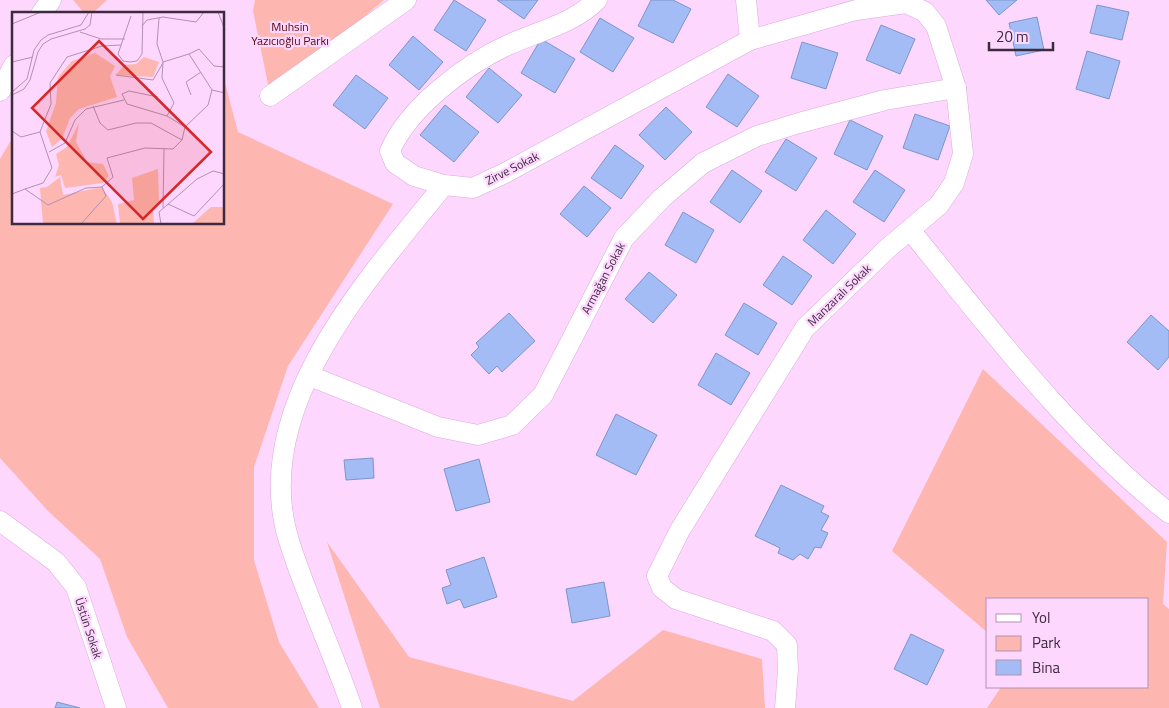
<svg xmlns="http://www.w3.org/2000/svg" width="1169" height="708" font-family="'Titillium Web',sans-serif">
<rect width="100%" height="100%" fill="#fed7ff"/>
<g fill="#fdb7b0">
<path d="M73 0H107L92 14H85Z"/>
<path d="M255 0H384L347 31 269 89 253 11Z"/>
<path d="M224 79 238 132 393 204 288 366 254 467V560L279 642 319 708H168L127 637 100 559 48 511 0 458V159L14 135V224H224Z"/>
<path d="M983 369 1167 542 1163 604 1169 609V708H987L1001 687H1148V599H988V633L892 551Z"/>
<path d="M327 542 409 657 573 701 663 630 762 659 765 708H380Z"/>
</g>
<g fill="#a3bcf5" stroke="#7d95cb">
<path d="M454 0 486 20 466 51 434 30Z"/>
<path d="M497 0H538L524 19Z"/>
<path d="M651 0H673L691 9 673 43 638 26Z"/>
<path d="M986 0H1017L999 15Z"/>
<path d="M1097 5 1129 12 1122 40 1090 33Z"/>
<path d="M1037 17 1044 50 1016 56 1009 23Z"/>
<path d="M600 18 634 38 613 72 580 52Z"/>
<path d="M881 25 915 39 900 74 866 60Z"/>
<path d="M413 36 443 62 419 90 389 65Z"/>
<path d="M541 39 575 59 555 93 521 73Z"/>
<path d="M802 42 838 53 826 89 791 78Z"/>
<path d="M1087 51 1120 61 1109 99 1076 89Z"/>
<path d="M489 68 522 95 498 123 466 97Z"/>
<path d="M728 74 759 96 737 127 706 107Z"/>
<path d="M356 75 388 98 365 129 333 105Z"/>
<path d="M445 105 479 132 454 162 420 135Z"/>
<path d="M666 107 692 132 665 160 639 135Z"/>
<path d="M915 114 950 126 938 160 903 148Z"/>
<path d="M850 120 883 136 867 170 834 154Z"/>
<path d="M786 139 817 158 796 191 765 172Z"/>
<path d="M615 145 644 166 621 199 591 178Z"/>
<path d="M732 170 762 191 740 223 710 202Z"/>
<path d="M875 170 905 190 884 222 853 202Z"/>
<path d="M584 186 611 208 587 237 560 214Z"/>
<path d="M826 210 856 234 833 264 803 240Z"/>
<path d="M683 212 714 230 696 263 665 245Z"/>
<path d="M783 256 812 276 792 305 763 285Z"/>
<path d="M649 272 677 295 653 323 625 299Z"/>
<path d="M744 303 777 323 758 355 725 335Z"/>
<path d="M509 313 535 341 502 372 497 366 489 374 471 355 479 347 476 343Z"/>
<path d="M1151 315 1169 331V357L1158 370 1127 342Z"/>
<path d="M716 353 750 373 731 405 698 385Z"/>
<path d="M616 414 657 435 636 475 596 455Z"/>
<path d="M373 458 374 478 346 480 344 460Z"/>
<path d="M479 459 490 502 456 511 444 469Z"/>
<path d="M781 485 824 506 821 512 829 516 821 530 828 533 821 548 815 547 808 559 800 554 793 560 778 553 780 548 755 536Z"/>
<path d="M484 557 497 597 464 608 460 599 447 604 442 588 451 585 446 570Z"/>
<path d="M604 582 610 616 572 623 566 589Z"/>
<path d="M911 634 944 650 927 685 894 669Z"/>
<path d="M57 702 80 708H55Z"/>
</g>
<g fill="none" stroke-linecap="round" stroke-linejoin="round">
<defs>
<g id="street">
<path d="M597 0C573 24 538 31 508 45 466 64 408 108 390 151L395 163 414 176 444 185 473 188 505 173 750 40 856 10 906 3 925 12 936 26 956 88 963 154 954 183 939 205 888 248 805 328 680 530 657 576 662 588 676 599 773 631 787 645 788 670 785 708"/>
<path d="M746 0 750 40"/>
<path d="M41 14 51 0"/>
<path d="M0 91 14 65"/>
<path d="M270 96 406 0"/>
<path d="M910 230C991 329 1068 433 1169 513"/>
<path d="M310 376 438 427 478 435 512 425 543 395 624 238 662 198 703 163 757 136 799 123 885 100 956 88"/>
<path d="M0 521 56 562 76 587 116 708"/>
<path d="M352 708C333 652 307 598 289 541 248 409 367 280 444 185"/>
</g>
</defs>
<use href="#street" stroke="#daaadb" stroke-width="21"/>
<use href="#street" stroke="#fff" stroke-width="20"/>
</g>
<g text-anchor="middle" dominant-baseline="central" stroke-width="4.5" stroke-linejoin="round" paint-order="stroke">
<g font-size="12" fill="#56080b" stroke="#fed7ff">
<text x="290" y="26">Muhsin<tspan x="290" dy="14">Yazıcıoğlu Parkı</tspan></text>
</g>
<g font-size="12" fill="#3d2a3e" stroke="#fed7ff">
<text transform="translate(512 168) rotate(-27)">Zirve Sokak</text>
<text transform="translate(603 278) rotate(-62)">Armağan Sokak</text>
<text transform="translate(839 295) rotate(-44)">Manzaralı Sokak</text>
<text transform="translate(89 628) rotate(72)">Üstün Sokak</text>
</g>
</g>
<g transform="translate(12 12)">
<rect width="212" height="212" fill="#fed7ff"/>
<path d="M83 41 103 54 98 64 105 85 67 97 58 106 50 127 40 135 34 119 44 91 46 65 60 49ZM132 45 147 50 141 65 104 63 112 53 124 52ZM67 111 64 130 75 150 91 152 97 164 91 171 53 176 49 163 43 165 47 153 44 142 55 135ZM146 157 147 191 141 197 142 212H108L106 192 122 188 120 166ZM48 165 51 183 90 175 100 190 105 212H31L28 176 35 175ZM199 195H212V212H180Z" fill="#fdb7b0"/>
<path fill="none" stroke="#b192b2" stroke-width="1" d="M206 0 213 18M119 4 106 42 111 49 118 50 125 49 130 42 131 0M147 6 145 32 151 50 150 66 162 91 155 104M0 12 29 0M130 14 135 8 151 5 184 10 192 0M68 20 89 27H113M177 42 187 37 202 54 213 55M0 50 21 45M151 50 177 42 200 78 213 81M104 63 141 68 151 51M0 80 15 67 22 38 29 28 36 23 69 13 77 0M0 83 12 77 18 68 26 40 31 32 39 27 73 17 78 13 80 0M179 83 174 70 189 60M81 94 88 111 96 118 124 111H139L170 128M173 115 196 93 200 78M0 119 9 125 28 120M28 120 39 92 38 71 55 45 90 34 109 33M37 140 53 131 63 108 74 97 112 88M90 175 101 165 95 146 133 136 161 137 170 128 173 115 155 104 115 92 110 82 117 79 146 85M13 177 31 171 40 156 28 120M0 182 13 177 36 193 74 176 90 175 94 184 69 212M156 192 182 204 213 171M151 196 152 137M149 212 147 200 185 167 201 159 213 162"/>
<path fill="#d62828" fill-opacity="0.15" stroke="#d62828" stroke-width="2.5" d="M87 29 199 140 131 207 20 96Z"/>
<rect width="212" height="212" fill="none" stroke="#3d2a3e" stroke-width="2.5"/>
</g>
<rect x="986" y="598" width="162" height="90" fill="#fed7ff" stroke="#b192b2"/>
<rect x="996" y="614" width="25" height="8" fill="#ffffff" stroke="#b192b2"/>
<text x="1032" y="623" font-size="15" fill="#3d2a3e">Yol</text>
<rect x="996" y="636" width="25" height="15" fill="#fdb7b0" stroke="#b192b2"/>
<text x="1032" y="648" font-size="15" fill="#3d2a3e">Park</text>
<rect x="996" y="660" width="25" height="15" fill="#a3bcf5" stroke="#b192b2"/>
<text x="1032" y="673" font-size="15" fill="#3d2a3e">Bina</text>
<path d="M989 42v8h64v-8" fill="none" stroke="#3d2a3e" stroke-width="2.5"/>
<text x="996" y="42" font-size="15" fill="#3d2a3e" stroke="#fed7ff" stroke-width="4" paint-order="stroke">20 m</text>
</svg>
